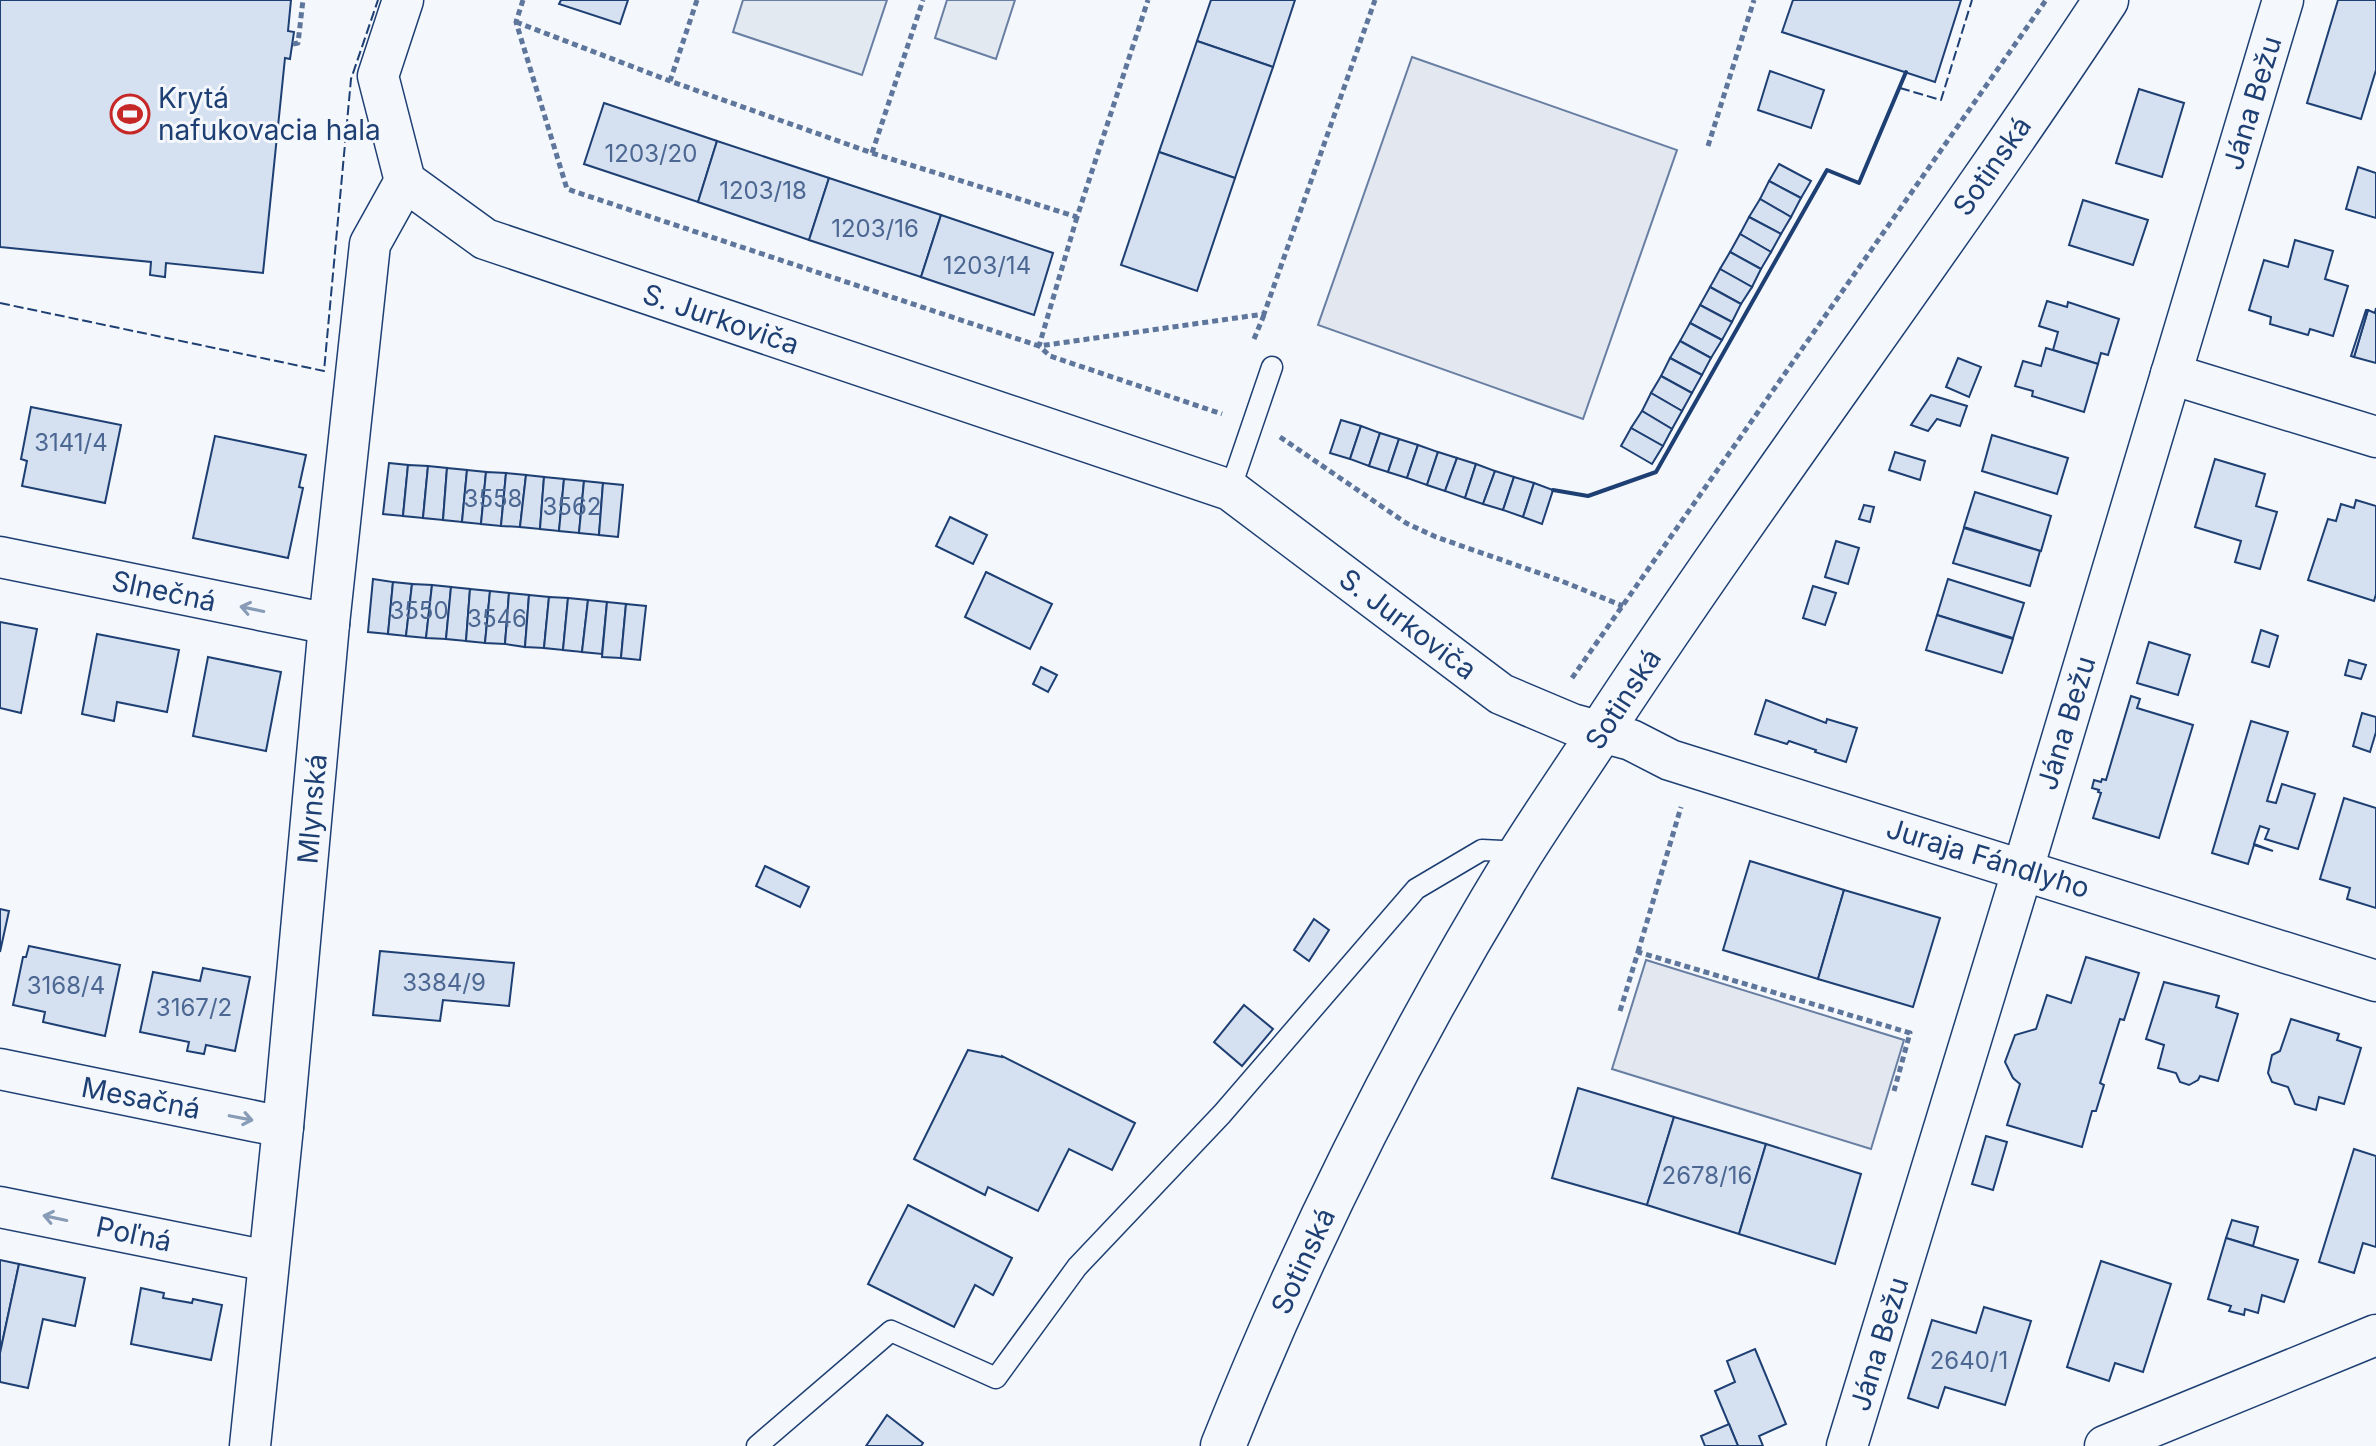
<svg xmlns="http://www.w3.org/2000/svg" width="2376" height="1446" font-family="Inter,sans-serif">
<rect width="100%" height="100%" fill="#f4f7fb"/>
<g fill="#e3e9f0" stroke="#687fa3" stroke-width="2">
<path d="M743 0H887L862 75 733 32Z"/>
<path d="M947 0H1015L996 59 935 38Z"/>
</g>
<g fill="#e3e8f0" stroke="#687fa3" stroke-width="2">
<path d="M1412 57 1677 150 1583 419 1318 325Z"/>
<path d="M1646 960 1904 1040 1871 1149 1612 1069Z"/>
</g>
<g fill="#d5e0f0" stroke="#1d3f73" stroke-width="2">
<path d="M0 0H291L288 31 294 32 290 59 285 58 263 273 166 263 165 277 150 275 151 262 0 247Z"/>
<path d="M561 0H628L620 24 559 4Z"/>
<path d="M1211 0H1295L1273 67 1197 41Z"/>
<path d="M1793 0H1961L1935 82 1782 32Z"/>
<path d="M2338 0H2376V70L2361 119 2307 103Z"/>
<path d="M1197 41 1273 67 1235 178 1159 152Z"/>
<path d="M1770 71 1824 90 1811 128 1758 110Z"/>
<path d="M2139 89 2184 103 2162 177 2116 163Z"/>
<path d="M604 103 717 141 698 202 584 164Z"/>
<path d="M717 141 829 178 809 240 698 202Z"/>
<path d="M1159 152 1235 178 1197 291 1121 265Z"/>
<path d="M1779 164 1811 181 1801 198 1769 181Z"/>
<path d="M2358 167 2376 173V218L2346 209Z"/>
<path d="M829 178 941 215 921 277 809 240Z"/>
<path d="M1769 181 1801 198 1791 217 1760 199Z"/>
<path d="M1760 199 1791 217 1781 234 1749 217Z"/>
<path d="M2083 200 2148 220 2133 265 2069 245Z"/>
<path d="M941 215 1053 253 1034 315 921 277Z"/>
<path d="M1749 217 1781 234 1771 252 1740 234Z"/>
<path d="M1740 234 1771 252 1761 269 1730 252Z"/>
<path d="M2295 240 2333 251 2325 279 2348 286 2333 336 2310 329 2308 335 2270 324 2271 317 2249 310 2264 260 2288 267Z"/>
<path d="M1730 252 1761 269 1752 287 1720 269Z"/>
<path d="M1720 269 1752 287 1741 304 1710 287Z"/>
<path d="M1710 287 1741 304 1732 322 1700 305Z"/>
<path d="M2047 301 2067 307 2068 302 2119 319 2108 355 2101 353 2098 364 2053 350 2058 332 2039 326Z"/>
<path d="M1700 305 1732 322 1722 340 1690 323Z"/>
<path d="M2376 308V363L2354 357 2368 310 2375 313Z"/>
<path d="M2366 310H2368L2354 357 2351 356Z"/>
<path d="M1690 323 1722 340 1711 358 1680 341Z"/>
<path d="M1680 341 1711 358 1702 375 1670 358Z"/>
<path d="M2046 348 2098 364 2084 412 2032 396 2033 391 2015 386 2023 361 2041 366Z"/>
<path d="M1670 358 1702 375 1692 393 1661 376Z"/>
<path d="M1958 358 1981 367 1969 397 1946 387Z"/>
<path d="M1661 376 1692 393 1682 411 1651 393Z"/>
<path d="M1651 393 1682 411 1672 429 1642 411Z"/>
<path d="M1931 395 1967 406 1960 426 1937 419 1928 431 1911 425Z"/>
<path d="M31 407 121 425 105 503 22 486 27 461 21 459Z"/>
<path d="M1642 411 1672 429 1663 446 1631 428Z"/>
<path d="M1341 420 1361 426 1350 459 1330 453Z"/>
<path d="M1361 426 1380 433 1369 466 1350 459Z"/>
<path d="M1631 428 1663 446 1652 464 1621 446Z"/>
<path d="M1380 433 1399 439 1388 472 1369 466Z"/>
<path d="M1992 435 2068 458 2057 494 1982 471Z"/>
<path d="M215 436 306 455 299 487 303 488 288 558 193 538Z"/>
<path d="M1399 439 1418 445 1407 478 1388 472Z"/>
<path d="M1418 445 1438 452 1427 485 1407 478Z"/>
<path d="M1438 452 1457 458 1445 491 1427 485Z"/>
<path d="M1895 452 1925 461 1920 480 1889 470Z"/>
<path d="M1457 458 1476 464 1465 498 1445 491Z"/>
<path d="M2215 459 2265 474 2256 506 2277 512 2260 569 2235 562 2241 541 2195 527Z"/>
<path d="M389 463 408 465 403 516 383 514Z"/>
<path d="M1476 464 1495 471 1483 504 1465 498Z"/>
<path d="M408 465 428 466 423 518 403 516Z"/>
<path d="M428 466 447 468 443 520 423 518Z"/>
<path d="M447 468 467 470 462 522 443 520Z"/>
<path d="M467 470 486 472 481 524 462 522Z"/>
<path d="M1495 471 1514 477 1503 510 1483 504Z"/>
<path d="M486 472 506 473 501 526 481 524Z"/>
<path d="M506 473 526 475 520 527 501 526Z"/>
<path d="M526 475 544 477 540 529 520 527Z"/>
<path d="M544 477 564 479 559 531 540 529Z"/>
<path d="M1514 477 1534 483 1523 517 1503 510Z"/>
<path d="M564 479 584 481 579 533 559 531Z"/>
<path d="M584 481 603 483 599 535 579 533Z"/>
<path d="M603 483 623 485 618 537 599 535Z"/>
<path d="M1534 483 1553 490 1542 524 1523 517Z"/>
<path d="M1975 492 2051 516 2041 551 1964 527Z"/>
<path d="M2356 500 2376 506V594L2374 601 2308 580 2328 519 2336 521 2341 504 2354 508Z"/>
<path d="M1864 505 1874 507 1870 522 1859 519Z"/>
<path d="M950 517 987 535 973 564 936 546Z"/>
<path d="M1964 528 2040 551 2030 586 1953 563Z"/>
<path d="M1836 541 1859 548 1848 584 1825 577Z"/>
<path d="M986 572 1052 604 1030 649 965 617Z"/>
<path d="M373 579 393 582 388 634 368 632Z"/>
<path d="M1948 579 2024 603 2013 638 1937 615Z"/>
<path d="M393 582 412 584 406 636 388 634Z"/>
<path d="M412 584 432 585 426 638 406 636Z"/>
<path d="M432 585 451 587 446 639 426 638Z"/>
<path d="M1813 586 1836 593 1825 625 1803 618Z"/>
<path d="M451 587 470 589 466 641 446 639Z"/>
<path d="M470 589 490 591 485 643 466 641Z"/>
<path d="M490 591 509 593 505 644 485 643Z"/>
<path d="M509 593 529 595 525 647 505 644Z"/>
<path d="M529 595 549 597 544 648 525 647Z"/>
<path d="M549 597 568 598 563 650 544 648Z"/>
<path d="M568 598 588 600 582 652 563 650Z"/>
<path d="M588 600 607 602 602 654 582 652Z"/>
<path d="M607 602 626 604 621 658 602 657Z"/>
<path d="M626 604 646 606 640 660 621 658Z"/>
<path d="M1937 615 2013 639 2002 673 1926 650Z"/>
<path d="M0 622 37 629 21 713 0 708Z"/>
<path d="M2261 630 2278 636 2269 667 2252 662Z"/>
<path d="M97 634 179 650 167 712 117 702 114 721 82 714Z"/>
<path d="M2149 642 2190 655 2178 695 2137 683Z"/>
<path d="M208 657 281 672 266 751 193 736Z"/>
<path d="M2349 660 2366 665 2361 679 2345 675Z"/>
<path d="M1041 667 1057 675 1048 692 1033 684Z"/>
<path d="M2131 696 2140 699 2137 708 2193 725 2159 838 2093 818 2101 793 2098 792 2099 790 2092 788 2094 780 2101 782 2102 779 2106 780Z"/>
<path d="M1766 700 1826 723 1827 719 1857 728 1846 762 1815 752 1816 750 1789 741 1787 744 1755 734Z"/>
<path d="M2362 713 2376 717V732L2370 752 2353 746Z"/>
<path d="M2251 721 2288 732 2267 801 2276 803 2282 784 2315 794 2298 849 2265 839 2269 829 2260 826 2254 844 2273 851 2254 845 2248 864 2212 853Z"/>
<path d="M2344 798 2376 808V908L2347 899 2350 888 2320 879Z"/>
<path d="M1750 861 1844 890 1818 979 1723 950Z"/>
<path d="M765 866 809 887 800 907 756 886Z"/>
<path d="M1844 890 1940 918 1913 1007 1818 979Z"/>
<path d="M0 909 9 911 0 952Z"/>
<path d="M1314 919 1329 930 1309 961 1294 950Z"/>
<path d="M29 946 120 965 105 1036 43 1022 45 1012 13 1005 23 957H26Z"/>
<path d="M380 951 514 963 509 1006 443 1000 440 1021 373 1015Z"/>
<path d="M2086 957 2139 973 2124 1020 2120 1019 2100 1083 2104 1085 2096 1111H2092L2082 1147 2007 1125 2020 1084 2013 1078 2005 1062 2015 1035 2036 1029 2047 995 2071 1003Z"/>
<path d="M203 968 250 977 235 1051 206 1045 204 1054 187 1051 189 1042 140 1032 153 972 200 981Z"/>
<path d="M2164 982 2219 996 2216 1007 2238 1014 2218 1081 2200 1076 2198 1080 2189 1085 2180 1082 2176 1073 2158 1068 2164 1045 2146 1039Z"/>
<path d="M1244 1005 1273 1029 1242 1066 1214 1042Z"/>
<path d="M2291 1019 2339 1034 2337 1040 2361 1048 2344 1104 2319 1097 2316 1110 2295 1104 2288 1087 2272 1082 2268 1073 2272 1055 2280 1051Z"/>
<path d="M968 1050 1002 1057V1056L1135 1123 1112 1170 1069 1149 1038 1211 988 1187 985 1195 914 1159Z"/>
<path d="M1578 1088 1674 1117 1647 1205 1552 1178Z"/>
<path d="M1674 1117 1766 1144 1739 1234 1647 1205Z"/>
<path d="M1986 1136 2007 1142 1993 1190 1972 1184Z"/>
<path d="M1766 1144 1861 1174 1835 1264 1739 1234Z"/>
<path d="M2354 1149 2376 1156V1247L2363 1243 2354 1273 2319 1262Z"/>
<path d="M908 1205 1012 1258 993 1295 975 1285 954 1327 868 1284Z"/>
<path d="M2232 1220 2258 1227 2253 1246 2226 1238Z"/>
<path d="M2226 1238 2298 1260 2284 1302 2262 1295 2258 1313 2245 1309 2244 1315 2229 1311 2231 1306 2208 1299Z"/>
<path d="M0 1260 19 1264 0 1353Z"/>
<path d="M2101 1261 2171 1284 2143 1372 2115 1363 2109 1381 2067 1367Z"/>
<path d="M19 1264 85 1278 75 1326 43 1319 28 1388 0 1382V1353Z"/>
<path d="M141 1288 164 1293 163 1298 192 1303 193 1299 222 1305 211 1360 131 1344Z"/>
<path d="M1984 1307 2031 1321 2005 1405 1945 1387 1938 1408 1908 1398 1932 1320 1976 1333Z"/>
<path d="M1755 1349 1786 1424 1759 1436 1763 1446H1738L1715 1391 1735 1382 1727 1361Z"/>
<path d="M887 1415 923 1443 921 1446H866Z"/>
<path d="M1729 1424 1738 1446H1705L1701 1436Z"/>
</g>
<g fill="none" stroke-linecap="round" stroke-linejoin="round">
<defs>
<g id="service">
<path d="M1230 490 1272 367"/>
<path d="M757 1446 891 1331 996 1378 1077 1267 1222 1114 1416 889 1482 850 1502 851 1518 858"/>
</g>
<g id="minor">
<path d="M403 0 378 76 405 181 485 239 1230 490 1501 694 1572 724 1631 740 1670 760 2376 981"/>
<path d="M2171 374 2376 437"/>
<path d="M0 557 329 624"/>
<path d="M0 1069 283 1127"/>
<path d="M0 1207 268 1261"/>
<path d="M250 1446 283 1127 329 624 370 244 405 181"/>
<path d="M1847 1446 2023 869 2283 0"/>
<path d="M2105 1446 2376 1335"/>
</g>
<path id="secondary" d="M1223 1446C1304 1243 1403 1046 1517 859 1547 811 1580 764 1611 716 1771 474 1946 243 2106 0"/>
</defs>
<use href="#service" stroke="#1d3f73" stroke-width="23"/>
<use href="#minor" stroke="#1d3f73" stroke-width="43"/>
<use href="#secondary" stroke="#1d3f73" stroke-width="47"/>
<g stroke="#5e769c" stroke-width="5" stroke-dasharray="6 4" stroke-linecap="butt">
<path d="M523 0 516 22 567 189 1039 346 1264 314 1375 0"/>
<path d="M697 0 670 81 872 153 1077 217 1148 0"/>
<path d="M516 22 670 81"/>
<path d="M293 44 298 43 303 0"/>
<path d="M1708 146 1754 0"/>
<path d="M872 153 923 0"/>
<path d="M1077 217 1039 346 1050 356 1222 414"/>
<path d="M1254 339 1264 315"/>
<path d="M1280 437 1406 523 1436 537 1559 580 1623 606"/>
<path d="M1572 678 2046 0"/>
<path d="M1638 952 1681 807"/>
<path d="M1620 1011 1638 952 1910 1033 1894 1091"/>
</g>
<use href="#service" stroke="#f4f7fb" stroke-width="20"/>
<use href="#minor" stroke="#f4f7fb" stroke-width="40"/>
<use href="#secondary" stroke="#f4f7fb" stroke-width="44"/>
<g stroke="#1d3f73" stroke-width="2" stroke-dasharray="10 4" stroke-linecap="butt">
<path d="M1900 88 1941 100 1972 0"/>
<path d="M0 303 324 371 351 79 378 0"/>
</g>
<path stroke="#1d3f73" stroke-width="4" d="M1553 490 1588 496 1656 472 1827 170 1859 183 1906 72"/>
</g>
<defs><path id="oneway-shaft" d="M-6 0H5M1.5-3L5.5 0L1.5 3" fill="none" stroke-width="1.6" stroke-linecap="round" stroke-linejoin="round" transform="scale(2)"/></defs>
<g stroke="#889bb7">
<use href="#oneway-shaft" transform="translate(252 609) rotate(-168)"/>
<use href="#oneway-shaft" transform="translate(241 1118) rotate(11)"/>
<use href="#oneway-shaft" transform="translate(55 1218) rotate(-168)"/>
</g>
<defs>
<symbol id="stadium-ring" viewBox="-11 -11 22 22"><circle r="9.5" fill="#f4f7fb" stroke="#c62828" stroke-width="1.5"/><path d="M0-5a6.5 5 0 1 0 0 10a6.5 5 0 1 0 0-10ZM-3.5-1.8h7v3.6h-7Z" fill="#c62828"/></symbol>
</defs>
<g fill-rule="evenodd">
<use href="#stadium-ring" x="108" y="92" width="44" height="44"/>
</g>
<g text-anchor="middle" dominant-baseline="central" stroke-width="6" stroke-linejoin="round" paint-order="stroke">
<g font-size="24" fill="#4b6792">
<text x="651" y="153">1203/20</text>
<text x="763" y="190">1203/18</text>
<text x="875" y="228">1203/16</text>
<text x="987" y="265">1203/14</text>
<text x="71" y="442">3141/4</text>
<text x="493" y="498">3558</text>
<text x="572" y="506">3562</text>
<text x="419" y="610">3550</text>
<text x="497" y="618">3546</text>
<text x="444" y="982">3384/9</text>
<text x="66" y="985">3168/4</text>
<text x="194" y="1007">3167/2</text>
<text x="1707" y="1175">2678/16</text>
<text x="1969" y="1360">2640/1</text>
</g>
<g font-size="28" fill="#1d3f73" stroke="#f4f7fb" text-anchor="start">
<text x="158" y="98">Krytá<tspan x="158" dy="32">nafukovacia hala</tspan></text>
</g>
<g font-size="28" fill="#1d3f73" stroke="#f4f7fb">
<text transform="translate(2252 103) rotate(-73)">Jána Bežu</text>
<text transform="translate(1992 166) rotate(-55)">Sotinská</text>
<text transform="translate(721 319) rotate(19)">S. Jurkoviča</text>
<text transform="translate(164 591) rotate(12)">Slnečná</text>
<text transform="translate(1408 624) rotate(37)">S. Jurkoviča</text>
<text transform="translate(1623 699) rotate(-57)">Sotinská</text>
<text transform="translate(2066 723) rotate(-73)">Jána Bežu</text>
<text transform="translate(312 809) rotate(-85)">Mlynská</text>
<text transform="translate(1988 858) rotate(17)">Juraja Fándlyho</text>
<text transform="translate(141 1098) rotate(11)">Mesačná</text>
<text transform="translate(134 1234) rotate(12)">Poľná</text>
<text transform="translate(1303 1261) rotate(-65)">Sotinská</text>
<text transform="translate(1879 1344) rotate(-73)">Jána Bežu</text>
</g>
</g>
</svg>
